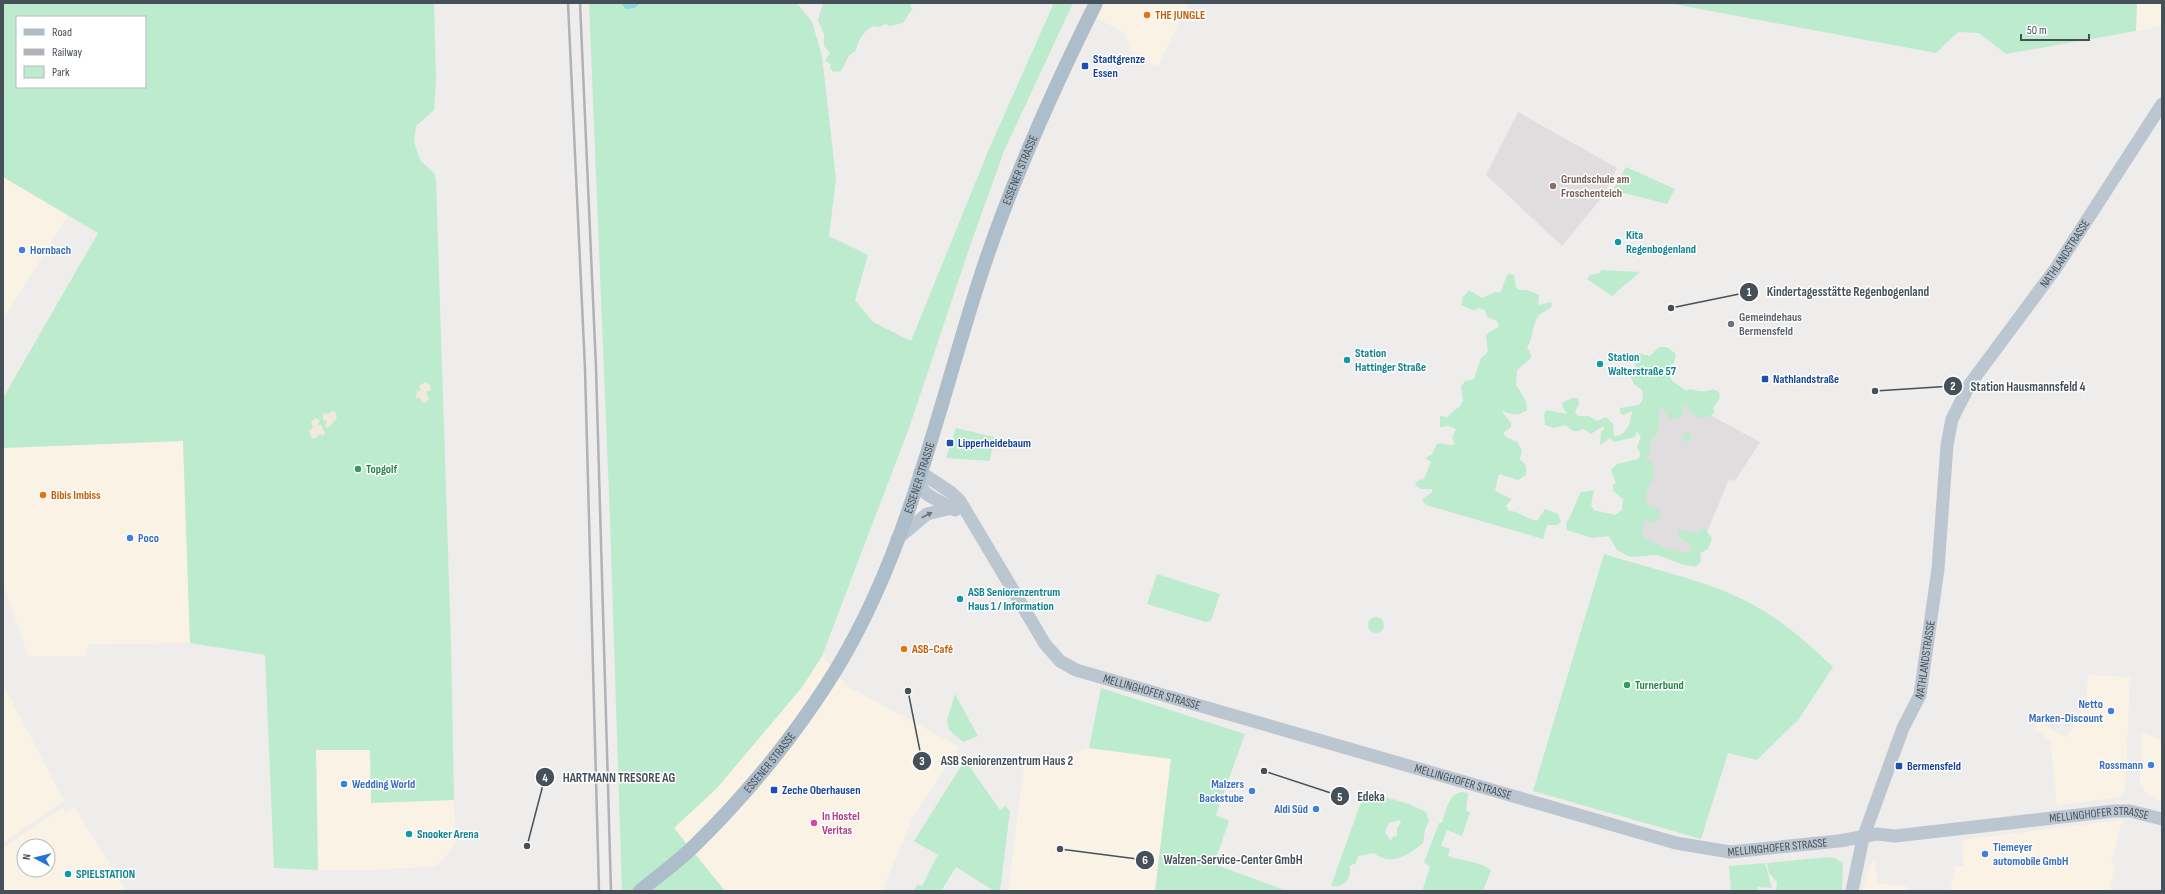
<svg xmlns="http://www.w3.org/2000/svg" width="2165" height="894" font-family="'Sofia Sans Condensed',sans-serif">
<rect width="100%" height="100%" fill="#efecec"/>
<g fill="#faf3e5" fill-rule="evenodd">
<path d="M1097 3H1188L1158 66 1132 55 1125 33 1091 15Z"/>
<path d="M2137 3H2162V26L2136 31Z"/>
<path d="M3 177 68 215 3 320Z"/>
<path d="M183 441 190 643 88 644 87 656H28L3 583V448Z"/>
<path d="M822 656 847 686 959 747 913 817 882 891H725L674 828 717 788 803 686Z"/>
<path d="M2088 675 2130 677 2125 789 2120 797 2057 805 2050 740 2032 728 2037 720 2066 738 2082 711H2086Z"/>
<path d="M3 684 64 801 3 843Z"/>
<path d="M2142 733 2162 740V803L2145 792 2140 783Z"/>
<path d="M1089 748 1171 759 1155 891H1008L1024 767Z"/>
<path d="M316 750H371V803L454 800 455 844 442 861 434 866 372 870H318Z"/>
<path d="M74 807 118 877 126 891H3V848L62 808 66 813ZM24 846H48V870H24Z"/>
<path d="M2122 820 2111 864 2115 865 2110 891H1950L1955 866H1964L1962 840Z"/>
<path d="M1874 860 1878 883 1908 887 1907 891H1863L1870 865Z"/>
</g>
<g fill="#e0ddde">
<path d="M1518 112 1617 168 1603 196 1562 246 1486 175Z"/>
<path d="M1656 386 1760 442 1735 481 1729 479 1697 556 1693 561 1621 537Z"/>
</g>
<g fill="#bceccd" fill-rule="evenodd">
<path d="M3 3H434L436 81 434 110 416 126 414 142 420 160 435 174 436 181 451 644 454 800 371 803 370 750H316L318 870 274 868 265 655 190 643 183 441 3 448V398L98 233 3 177ZM17 17H145V87H17Z"/>
<path d="M589 3H797L812 22 822 56 836 179 829 236 868 255 855 300 873 322 911 341 989 149 1054 3H1073L1004 151 969 249 909 428 822 656 803 686 717 788 674 828 725 891H622L610 520Z"/>
<path d="M823 3H912L910 7 913 8 903 23 890 26 886 24 879 27 873 26C863 33 859 38 856 50L848 57 841 71 833 72 830 67 831 64 825 61 830 53 824 46V34L818 20Z"/>
<path d="M1668 3H2137L2136 31 2006 54 1979 33 1958 32 1936 53Z"/>
<path d="M1626 167 1675 189 1667 204 1613 190Z"/>
<path d="M1601 270 1640 272 1612 296 1587 279 1590 275 1600 273Z"/>
<path d="M1510 274 1514 275 1516 287 1519 290H1527L1539 295 1538 305 1551 302 1552 305C1549 311 1541 312 1538 317 1531 326 1534 338 1527 347L1531 355V358L1517 370 1516 385 1526 401 1527 410C1519 416 1511 415 1503 411L1502 412 1511 423V427L1503 433 1506 437 1517 442 1522 450 1520 459 1526 466V475L1518 480 1499 474 1495 491 1512 499 1506 506 1509 511C1519 511 1527 519 1537 521L1545 509 1558 514 1561 522 1557 525H1547L1543 539 1426 505 1422 500 1432 492V489H1421L1415 485 1417 481 1424 479 1431 462 1425 458 1432 454 1437 444C1443 442 1448 447 1455 444L1452 438 1456 429 1448 426 1440 427V416L1447 417 1460 406 1463 400 1461 387 1465 381 1474 379 1481 358 1488 352 1486 336 1489 332 1499 327 1497 321 1487 317 1485 310 1479 308 1474 311 1461 305 1463 297 1469 290 1482 298 1495 292 1500 293 1507 275Z"/>
<path d="M1659 347H1667L1676 354 1674 363 1670 365C1667 383 1675 381 1686 391L1690 389C1697 391 1706 393 1713 389L1719 392 1720 398 1713 408 1715 412C1709 419 1697 421 1691 412 1688 409 1689 407 1685 404L1682 408 1683 416C1669 423 1668 417 1661 406L1659 412 1660 416 1657 433 1650 443V452L1645 459 1652 462C1660 479 1646 484 1646 499L1649 506 1658 509 1661 515 1657 521H1643L1644 530 1641 536 1669 550 1690 553C1694 544 1685 541 1679 537L1677 532 1680 530 1695 533 1704 528 1712 538 1708 549 1700 553 1701 561 1695 567 1681 564 1657 555 1630 557 1617 550 1609 536 1592 538 1567 530 1566 523C1573 513 1575 503 1581 492L1594 490 1591 505 1594 510 1615 515 1622 510 1623 499 1613 491V484L1616 483 1611 470 1617 464 1639 459 1641 455 1637 447 1641 437 1637 431 1635 437 1614 442 1610 438 1600 445 1601 432 1604 429 1603 426 1591 434 1583 429C1574 434 1572 430 1565 425L1554 428 1545 425 1544 414 1546 410 1567 414 1563 408 1562 403 1572 398H1578L1579 404 1575 412 1578 416H1589L1597 421 1606 417 1613 424 1614 436C1627 436 1631 422 1632 411L1623 415 1620 413V408L1639 405 1643 399 1642 390 1634 384 1629 373 1636 369 1633 356 1638 353 1650 356Z"/>
<path d="M956 428 994 437 990 461 946 458Z"/>
<circle cx="1687" cy="437" r="4.5"/>
<path d="M1604 554C1651 569 1702 579 1746 601 1780 618 1806 642 1833 667L1799 719 1757 760 1728 753 1701 839 1533 791Z"/>
<path d="M1157 574 1220 594 1211 620 1206 622 1147 604Z"/>
<circle cx="1376" cy="625" r="8"/>
<path d="M1101 688 1245 734 1216 815 1229 821 1214 864 1287 891H1155L1171 759 1089 748Z"/>
<path d="M955 694 978 736 963 742 949 730 947 720Z"/>
<path d="M965 760 1000 810 1005 806 1010 811 1000 891H994L956 867 941 891H914L918 884 922 886 938 855 914 841Z"/>
<path d="M1365 791 1409 804 1426 812 1429 821 1425 830 1423 843C1409 855 1391 867 1374 853L1358 856 1356 863 1350 866C1351 879 1345 888 1331 886ZM1400 820 1401 822 1397 829V836L1392 837 1391 841 1385 832 1389 823Z"/>
<path d="M1462 792 1468 793 1466 811 1470 812 1462 836 1447 830 1441 846 1450 849 1448 856C1464 862 1476 860 1491 870L1483 891H1422L1430 867 1424 862 1439 823H1442C1446 811 1448 794 1462 792Z"/>
<path d="M1828 857 1835 858 1843 863 1842 891H1776L1777 882 1769 873 1767 863Z"/>
<path d="M1765 863 1772 888 1758 887V891H1731L1729 866Z"/>
</g>
<g fill="#f0eadd">
<path d="M425 382 430 385 431 390 426 392 429 399 424 404 420 398H416L417 391H421L419 386Z"/>
<path d="M331 411 335 412 337 418 328 428 325 426 327 421 323 420V416L324 413 329 414Z"/>
<path d="M315 418 320 420 317 425H321L325 433 324 436 319 434 316 438 312 439 309 430 313 428 311 422Z"/>
</g>
<path fill="#8bd7e6" d="M621 3H640L635 8 626 9Z"/>
<g fill="none" stroke-linecap="round" stroke-linejoin="round">
<g stroke="#bbc6d0" stroke-width="13">
<path id="s1" d="M951 508C935 496 917 498 920 472L952 493 960 501 1045 644 1060 661 1076 670 1676 843 1730 852 1839 841 1877 834 1895 836 2114 811H2130L2162 819"/>
<path d="M897 539 927 514 951 508 955 510"/>
<path id="s2" d="M1852 891 1863 838 1903 728 1920 695 1938 569 1947 445 1952 419 1970 384 2056 268 2162 104"/>
</g>
<path stroke="#adbdca" stroke-width="14" id="s3" d="M640 891C658 876 678 862 695 845 745 796 789 743 827 684 905 564 935 419 978 284 1009 187 1050 95 1096 3"/>
<g stroke="#afb2b7" stroke-width="2.5">
<path d="M568 3 585 369 599 891"/>
<path d="M580 3 596 368 611 891"/>
</g>
</g>
<defs><path id="oneway-solid" d="M-6-.8H1V-3.2L6.5 0L1 3.2V.8H-6Z"/></defs>
<use fill="#69737d" href="#oneway-solid" transform="translate(927 515) rotate(-28)"/>
<g fill="#e8710a" stroke="#fff" stroke-width="1.5">
<circle cx="1147" cy="15" r="4"/>
<circle cx="43" cy="495" r="4"/>
<circle cx="904" cy="649" r="4"/>
</g>
<g fill="#1a4fb4" stroke="#fff" stroke-width="1.5">
<rect x="1081" y="62" width="8" height="8" rx="2"/>
<rect x="1761" y="375" width="8" height="8" rx="2"/>
<rect x="946" y="439" width="8" height="8" rx="2"/>
<rect x="1895" y="762" width="8" height="8" rx="2"/>
<rect x="770" y="786" width="8" height="8" rx="2"/>
</g>
<circle fill="#8d6e63" stroke="#fff" stroke-width="1.5" cx="1553" cy="186" r="4"/>
<g fill="#0f9aa8" stroke="#fff" stroke-width="1.5">
<circle cx="1618" cy="242" r="4"/>
<circle cx="1347" cy="360" r="4"/>
<circle cx="1600" cy="364" r="4"/>
<circle cx="960" cy="599" r="4"/>
<circle cx="409" cy="834" r="4"/>
<circle cx="68" cy="874" r="4"/>
</g>
<g fill="#3f7fe0" stroke="#fff" stroke-width="1.5">
<circle cx="22" cy="250" r="4"/>
<circle cx="130" cy="538" r="4"/>
<circle cx="2111" cy="711" r="4"/>
<circle cx="2151" cy="765" r="4"/>
<circle cx="344" cy="784" r="4"/>
<circle cx="1252" cy="791" r="4"/>
<circle cx="1316" cy="809" r="4"/>
<circle cx="1985" cy="854" r="4"/>
</g>
<circle fill="#6b7280" stroke="#fff" stroke-width="1.5" cx="1731" cy="324" r="4"/>
<g fill="#2e9e5b" stroke="#fff" stroke-width="1.5">
<circle cx="358" cy="469" r="4"/>
<circle cx="1627" cy="685" r="4"/>
</g>
<circle fill="#d1479c" stroke="#fff" stroke-width="1.5" cx="814" cy="823" r="4"/>
<g text-anchor="middle" dominant-baseline="central" stroke-width="3" stroke-linejoin="round" paint-order="stroke">
<g font-size="12" font-weight="bold" fill="#c56008" stroke="#fff" text-anchor="start">
<text x="1155" y="15">THE JUNGLE</text>
<text x="51" y="495">Bibis Imbiss</text>
<text x="912" y="649">ASB-Café</text>
</g>
<g font-size="12" font-weight="bold" fill="#164399" stroke="#fff" text-anchor="start">
<text x="1093" y="59">Stadtgrenze<tspan x="1093" dy="14">Essen</tspan></text>
<text x="1773" y="379">Nathlandstraße</text>
<text x="958" y="443">Lipperheidebaum</text>
<text x="1907" y="766">Bermensfeld</text>
<text x="782" y="790">Zeche Oberhausen</text>
</g>
<g font-size="12" fill="#465059" stroke="#fff">
<text stroke="none"><textPath href="#s3" startOffset="831">ESSENER STRASSE</textPath></text>
<text stroke="none"><textPath href="#s2" startOffset="687">NATHLANDSTRASSE</textPath></text>
<text stroke="none"><textPath href="#s3" startOffset="507">ESSENER STRASSE</textPath></text>
<text stroke="none"><textPath href="#s2" startOffset="244">NATHLANDSTRASSE</textPath></text>
<text stroke="none"><textPath href="#s1" startOffset="388">MELLINGHOFER STRASSE</textPath></text>
<text stroke="none"><textPath href="#s3" startOffset="183">ESSENER STRASSE</textPath></text>
<text stroke="none"><textPath href="#s1" startOffset="712">MELLINGHOFER STRASSE</textPath></text>
<text stroke="none"><textPath href="#s1" startOffset="1360">MELLINGHOFER STRASSE</textPath></text>
<text stroke="none"><textPath href="#s1" startOffset="1036">MELLINGHOFER STRASSE</textPath></text>
</g>
<g font-size="12" font-weight="bold" fill="#785e54" stroke="#fff" text-anchor="start">
<text x="1561" y="179">Grundschule am<tspan x="1561" dy="14">Froschenteich</tspan></text>
</g>
<g font-size="12" font-weight="bold" fill="#0d838f" stroke="#fff" text-anchor="start">
<text x="1626" y="235">Kita<tspan x="1626" dy="14">Regenbogenland</tspan></text>
<text x="1355" y="353">Station<tspan x="1355" dy="14">Hattinger Straße</tspan></text>
<text x="1608" y="357">Station<tspan x="1608" dy="14">Walterstraße 57</tspan></text>
<text x="968" y="592">ASB Seniorenzentrum<tspan x="968" dy="14">Haus 1 / Information</tspan></text>
<text x="417" y="834">Snooker Arena</text>
<text x="76" y="874">SPIELSTATION</text>
</g>
<g font-size="12" font-weight="bold" fill="#366cbe" stroke="#fff" text-anchor="start">
<text x="30" y="250">Hornbach</text>
<text x="138" y="538">Poco</text>
<text x="2103" y="704" text-anchor="end">Netto<tspan x="2103" dy="14">Marken-Discount</tspan></text>
<text x="2143" y="765" text-anchor="end">Rossmann</text>
<text x="352" y="784">Wedding World</text>
<text x="1244" y="784" text-anchor="end">Malzers<tspan x="1244" dy="14">Backstube</tspan></text>
<text x="1308" y="809" text-anchor="end">Aldi Süd</text>
<text x="1993" y="847">Tiemeyer<tspan x="1993" dy="14">automobile GmbH</tspan></text>
</g>
<g font-size="12" font-weight="bold" fill="#5b616d" stroke="#fff" text-anchor="start">
<text x="1739" y="317">Gemeindehaus<tspan x="1739" dy="14">Bermensfeld</tspan></text>
</g>
<g font-size="12" font-weight="bold" fill="#27864d" stroke="#fff" text-anchor="start">
<text x="366" y="469">Topgolf</text>
<text x="1635" y="685">Turnerbund</text>
</g>
<g font-size="12" font-weight="bold" fill="#b23c85" stroke="#fff" text-anchor="start">
<text x="822" y="816">In Hostel<tspan x="822" dy="14">Veritas</tspan></text>
</g>
</g>
<path fill="none" stroke="#465059" stroke-width="1.5" d="M1671 308L1749 292M1875 391L1953 386M908 691L922 761M527 846L545 777M1264 771L1340 796M1060 849L1145 860"/>
<g fill="#465059" stroke="#fff" stroke-width="1.5">
<circle cx="1671" cy="308" r="4"/>
<circle cx="1875" cy="391" r="4"/>
<circle cx="908" cy="691" r="4"/>
<circle cx="527" cy="846" r="4"/>
<circle cx="1264" cy="771" r="4"/>
<circle cx="1060" cy="849" r="4"/>
<circle cx="1749" cy="292" r="10"/>
<circle cx="1953" cy="386" r="10"/>
<circle cx="922" cy="761" r="10"/>
<circle cx="545" cy="777" r="10"/>
<circle cx="1340" cy="796" r="10"/>
<circle cx="1145" cy="860" r="10"/>
</g>
<g font-size="12" text-anchor="middle" font-weight="bold" fill="#fff">
<text x="1749" y="296">1</text>
<text x="1953" y="390">2</text>
<text x="922" y="765">3</text>
<text x="545" y="782">4</text>
<text x="1340" y="801">5</text>
<text x="1145" y="864">6</text>
</g>
<g font-size="13" text-anchor="middle" font-weight="bold" fill="#465059" stroke="#fff" stroke-width="3" stroke-linejoin="round" paint-order="stroke">
<text x="1848" y="296">Kindertagesstätte Regenbogenland</text>
<text x="2028" y="391">Station Hausmannsfeld 4</text>
<text x="1007" y="765">ASB Seniorenzentrum Haus 2</text>
<text x="619" y="782">HARTMANN TRESORE AG</text>
<text x="1371" y="801">Edeka</text>
<text x="1233" y="864">Walzen-Service-Center GmbH</text>
</g>
<rect width="2165" height="894" fill="none" stroke="#465059" stroke-width="8"/>
<rect x="16" y="16" width="130" height="72" fill="#ffffff" stroke="#b5b9bd"/>
<rect x="24" y="29" width="20" height="6" fill="#adbdca" stroke="#b5b9bd"/>
<text x="52" y="36" font-size="12" fill="#465059">Road</text>
<rect x="24" y="49" width="20" height="6" fill="#afb2b7" stroke="#b5b9bd"/>
<text x="52" y="56" font-size="12" fill="#465059">Railway</text>
<rect x="24" y="66" width="20" height="12" fill="#bceccd" stroke="#b5b9bd"/>
<text x="52" y="76" font-size="12" fill="#465059">Park</text>
<g transform="translate(36 858) rotate(277)"><circle r="19" fill="#ffffff" stroke="#b5b9bd"/>
<path d="M0-3L7 15L0 10L-7 15Z" fill="#2276d3"/>
<text y="-6" font-size="11" font-weight="bold" text-anchor="middle" fill="#465059">N</text>
</g>
<path d="M2021 34v6h68v-6" fill="none" stroke="#465059" stroke-width="2"/>
<text x="2027" y="34" font-size="12" fill="#465059" stroke="#ffffff" stroke-width="3" paint-order="stroke">50 m</text>
</svg>
